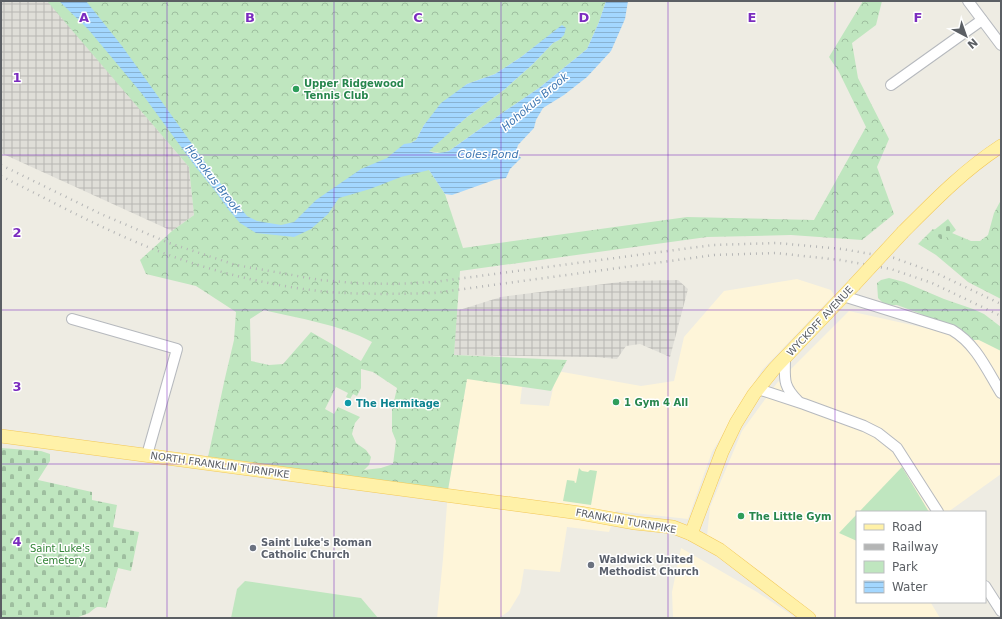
<svg xmlns="http://www.w3.org/2000/svg" width="1002" height="619" font-family="'DejaVu Sans',sans-serif">
<defs>
<pattern id="industrial-grid" width="8" height="8" patternUnits="userSpaceOnUse"><rect width="8" height="8" fill="#dfded8"/><path d="M0 4h8M4 0v8" fill="none" stroke="#b8b7b3"/></pattern>
<pattern id="forest-crowns" width="20" height="18" patternUnits="userSpaceOnUse"><rect width="20" height="18" fill="#bfe6bf"/><path d="M2 6a3 3 0 1 1 6 0M12 15a3 3 0 1 1 6 0" fill="none" stroke="#9ebe9f"/></pattern>
<pattern id="cemetery-stones" width="16" height="16" patternUnits="userSpaceOnUse"><rect width="16" height="16" fill="#bfe6bf"/><path d="M2 7V4a2 2 0 0 1 4 0v3zM10 15v-3a2 2 0 0 1 4 0v3z" fill="#9ebe9f"/></pattern>
<pattern id="water-rules" width="6" height="5" patternUnits="userSpaceOnUse"><rect width="6" height="5" fill="#a3d7ff"/><path d="M0 2.5h6" fill="none" stroke="#88b2d2"/></pattern>
</defs>
<rect width="100%" height="100%" fill="#eeece3"/>
<g fill="#fef5d9">
<path d="M797 279 831 290 834 295 762 370 712 452 688 519 616 511 609 532 567 527 560 572 524 569 520 593 509 611 499 618H437L443 559 448 490 467 378 522 387 520 404 549 406 557 371 641 386 674 381 684 337 724 291Z"/>
<path d="M849 311 979 340 1001 350V474L948 512H857V602H931V603L940 618H813L707 536 710 507 742 431 777 383Z"/>
<path d="M681 548 757 592 796 618H673L672 592Z"/>
</g>
<g fill="url(#industrial-grid)">
<path d="M1 1 49 2 189 167 194 215 172 231 1 153Z"/>
<path d="M678 280 688 289 670 357 640 344 626 346 617 359 595 357 454 355 456 311 501 297 628 281Z"/>
</g>
<g fill="#bfe6bf">
<path d="M902 467 929 512H859Z"/>
<path d="M579 468 582 471 588 472 590 470 597 471 591 505 563 501 567 480 575 481 574 482 576 483Z"/>
<path d="M857 514V541L839 533Z"/>
<path d="M245 581 361 598 378 618H231L237 589Z"/>
</g>
<g fill="url(#forest-crowns)" fill-rule="evenodd">
<path d="M47 1H606L599 22 587 49 539 88 505 111 449 151 441 153 428 151 467 117 505 89 533 64 553 43 559 40 555 31 521 57 495 74 467 84 424 125 416 140 411 143 445 194 463 248 687 217 814 220 866 127 839 72 829 57 863 1H882L876 25 852 43 858 78 889 139 877 167 894 214 862 240 791 235 707 237 460 271 454 355 567 360 551 391 467 379 448 490C368 481 288 467 208 457L225 378 234 340 236 312 196 286 146 274 140 260 172 231 194 215 189 167ZM264 310C300 319 339 324 372 342L361 361 311 332 283 364 269 365 251 361 250 319ZM361 369 373 372 397 388 392 410V431L396 441 393 464 381 468 364 470 369 465 371 457 366 450 356 443 352 434 355 423 360 417 338 407 334 414 325 409 336 387 348 393 346 397 350 399 353 394 357 396 361 388Z"/>
<path d="M1001 200V299L968 282 936 255 918 244 933 229 952 233 971 241H980L988 235 994 213Z"/>
<path d="M889 278 904 282 944 299 973 309 984 314 1001 327V351L979 340H970L921 314 897 305H887L883 303 878 298 877 283 881 280Z"/>
</g>
<g fill="url(#cemetery-stones)">
<path d="M948 219 956 230 942 241 933 231Z"/>
<path d="M1 448 41 451 50 454V461L38 480 92 492V500L117 505 113 527 139 532 131 571 118 568 106 608C95 606 97 607 89 613 85 615 80 616 76 618H1Z"/>
</g>
<path fill="url(#water-rules)" d="M59 1H86L122 46 217 179 247 216 257 221 281 225 294 222 316 200 361 169 387 158 404 144 411 143 416 140 424 125 441 103 467 84 495 74 521 57 562 25 566 28 564 35 559 40 553 43 533 64 505 89 467 117 429 151C435 154 442 153 449 151L505 111 539 88 587 49 599 22 606 1H628L625 19 611 51 587 77 564 95 543 108 536 120 534 128 518 145 516 152 521 158 510 169 506 178 494 180 452 195 445 194 429 170 401 177 370 189 339 198 328 214 311 229 294 237 256 233 240 223 228 209 216 192 195 166 143 95 88 29Z"/>
<g fill="none" stroke-linecap="round" stroke-linejoin="round">
<defs>
<g id="minor">
<path d="M968 1 1001 45"/>
<path d="M891 85 982 20"/>
<path d="M843 296 952 330C976 344 987 370 1001 393"/>
<path d="M72 319 177 349 147 455"/>
<path d="M785 357C785 379 782 385 798 401"/>
<path d="M758 389 804 404 864 426 878 433 897 448 938 512"/>
<path d="M985 586 1001 611"/>
</g>
<g id="major">
<path d="M903 232C934 201 964 170 1001 146"/>
<path d="M1 436 580 513 635 523 673 527 691 534 720 550 809 618"/>
<path d="M691 534 722 452 736 423 754 394 774 369 854 285"/>
</g>
</defs>
<use href="#minor" stroke="#b6b9be" stroke-width="12"/>
<use href="#major" stroke="#f3c858" stroke-width="14"/>
<use href="#minor" stroke="#fff" stroke-width="10"/>
<use href="#major" stroke="#fff1a8" stroke-width="13"/>
<g stroke="#b4b5b5" stroke-width="2.5" stroke-dasharray="1 5" stroke-linecap="butt">
<path d="M1 165 101 214 169 243 236 265 320 280 355 283 394 284 434 282 713 245 777 243 842 249 894 258 936 273 1001 304"/>
<path d="M1 176C55 203 109 233 166 254 215 272 267 285 319 291 358 295 396 294 434 293L714 255 776 253 840 260 891 269 932 283 1001 316"/>
</g>
<defs>
<path id="major-bridge" d="M854 285 903 232"/>
</defs>
<use href="#major-bridge" stroke="#f3c858" stroke-width="14" stroke-linecap="butt"/>
<use href="#major-bridge" stroke="#fff1a8" stroke-width="13"/>
</g>
<path fill="none" stroke="#7b2cbf" stroke-width="1" stroke-opacity="0.55" d="M167 1V618M334 1V618M501 1V618M668 1V618M835 1V618M1 155H1001M1 310H1001M1 464H1001"/>
<g fill="#2e9e5b" stroke="#fff" stroke-width="1.5">
<circle cx="296" cy="89" r="4"/>
<circle cx="616" cy="402" r="4"/>
<circle cx="741" cy="516" r="4"/>
</g>
<circle fill="#0f9aa8" stroke="#fff" stroke-width="1.5" cx="348" cy="403" r="4"/>
<g fill="#6b7280" stroke="#fff" stroke-width="1.5">
<circle cx="253" cy="548" r="4"/>
<circle cx="591" cy="565" r="4"/>
</g>
<g text-anchor="middle" dominant-baseline="central" stroke-width="3" stroke-linejoin="round" paint-order="stroke">
<g font-size="10" font-weight="bold" fill="#27864d" stroke="#fff" text-anchor="start">
<text x="304" y="83">Upper Ridgewood<tspan x="304" dy="12">Tennis Club</tspan></text>
<text x="624" y="402">1 Gym 4 All</text>
<text x="749" y="516">The Little Gym</text>
</g>
<g font-size="10" fill="#5b5f64" stroke="#fff">
<text transform="translate(820 321) rotate(-47)">WYCKOFF AVENUE</text>
<text transform="translate(220 465) rotate(8)">NORTH FRANKLIN TURNPIKE</text>
<text transform="translate(626 521) rotate(10)">FRANKLIN TURNPIKE</text>
</g>
<g font-size="10" font-weight="bold" fill="#0d838f" stroke="#fff" text-anchor="start">
<text x="356" y="403">The Hermitage</text>
</g>
<g font-size="10" font-weight="bold" fill="#5b616d" stroke="#fff" text-anchor="start">
<text x="261" y="542">Saint Luke's Roman<tspan x="261" dy="12">Catholic Church</tspan></text>
<text x="599" y="559">Waldwick United<tspan x="599" dy="12">Methodist Church</tspan></text>
</g>
<g font-size="10" fill="#338437" stroke="#fff">
<text x="60" y="548">Saint Luke's<tspan x="60" dy="12">Cemetery</tspan></text>
</g>
<g font-size="11" font-style="italic" fill="#3e77b3" stroke="#fff">
<text transform="translate(535 102) rotate(-40)">Hohokus Brook</text>
<text x="488" y="154">Coles Pond</text>
<text transform="translate(213 179) rotate(52)">Hohokus Brook</text>
</g>
</g>
<g font-size="13" text-anchor="middle" font-weight="bold" fill="#7b2cbf" stroke="#fff" stroke-width="3" stroke-linejoin="round" paint-order="stroke">
<text x="84" y="22">A</text>
<text x="250" y="22">B</text>
<text x="418" y="22">C</text>
<text x="584" y="22">D</text>
<text x="752" y="22">E</text>
<text x="918" y="22">F</text>
<text x="17" y="82">1</text>
<text x="17" y="237">2</text>
<text x="17" y="391">3</text>
<text x="17" y="546">4</text>
</g>
<rect width="1002" height="619" fill="none" stroke="#5b5f64" stroke-width="4"/>
<rect x="856" y="511" width="130" height="92" fill="#ffffff" stroke="#bdbfc1"/>
<rect x="864" y="524" width="20" height="6" fill="#fff1a8" stroke="#bdbfc1"/>
<text x="892" y="531" font-size="12" fill="#5b5f64">Road</text>
<rect x="864" y="544" width="20" height="6" fill="#b4b5b5" stroke="#bdbfc1"/>
<text x="892" y="551" font-size="12" fill="#5b5f64">Railway</text>
<rect x="864" y="561" width="20" height="12" fill="#bfe6bf" stroke="#bdbfc1"/>
<text x="892" y="571" font-size="12" fill="#5b5f64">Park</text>
<rect x="864" y="581" width="20" height="12" fill="url(#water-rules)" stroke="#bdbfc1"/>
<text x="892" y="591" font-size="12" fill="#5b5f64">Water</text>
<g transform="translate(966 36) rotate(139)" stroke="#ffffff" stroke-width="3" paint-order="stroke">
<path d="M0-3L7 15L0 10L-7 15Z" fill="#5b5f64"/>
<text y="-6" font-size="11" font-weight="bold" text-anchor="middle" fill="#5b5f64">N</text>
</g>
</svg>
